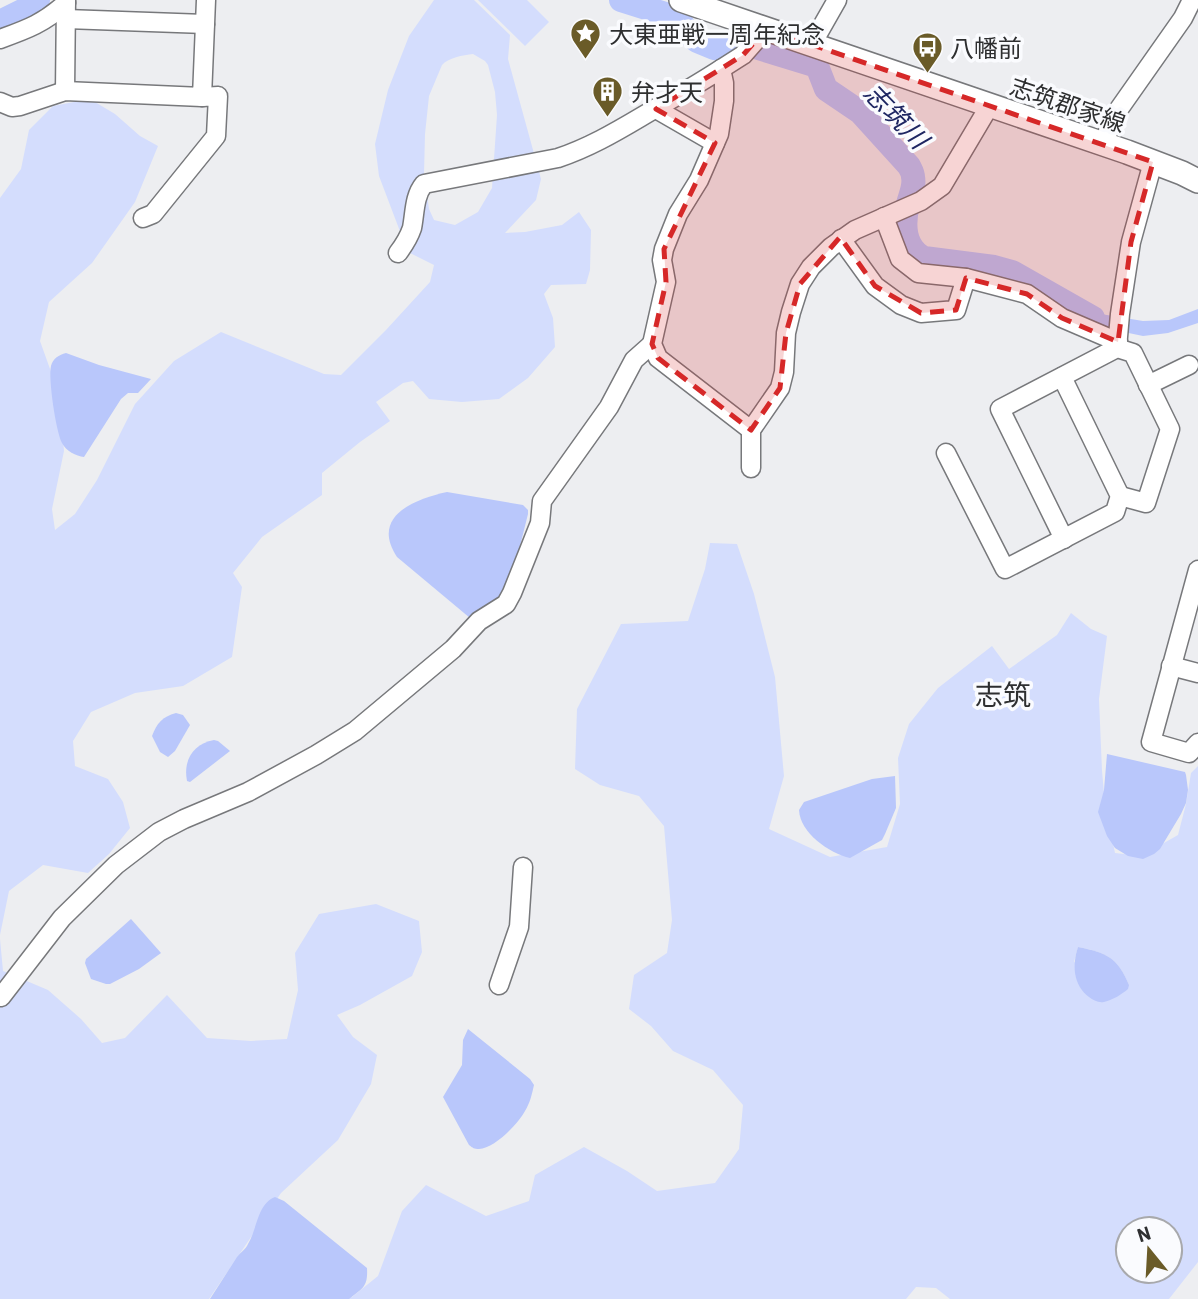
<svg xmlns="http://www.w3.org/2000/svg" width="1198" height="1299" font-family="Barlow,'Noto Sans JP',sans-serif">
<rect width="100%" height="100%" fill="#edeef1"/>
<g fill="#d4ddfd" fill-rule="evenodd">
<path d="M434 0H474L510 35 508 59 541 179 536 200 505 233 525 232 562 225 579 212 591 230 590 270 586 284 551 285 544 294 553 318 555 347 528 378 499 399 462 402 429 399 413 381 403 383 376 402 390 421 360 442 322 473V495L262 537 233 573 242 587 232 657 183 686 135 693 91 712 73 741 75 766 108 779 123 802 130 828 109 854 88 873 43 865 9 891 0 935V198L21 169 29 130 53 106 90 99 115 114 140 136 158 146 135 202 92 263 49 302 40 341 59 394 64 451 52 509 55 530 75 514 97 480 135 404 174 361 221 332 324 374 341 375 386 330 430 282 434 265 410 253 401 234 379 176 375 144 388 90 409 36ZM473 54 485 61 488 65 495 92 497 115 492 188 478 212 455 225 434 220 429 209 424 174 425 134 429 96 442 65C448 58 463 55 473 54Z"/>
<path d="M478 0H527L549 22 525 46Z"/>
<path d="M710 543 737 544 754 594 775 677 784 776 769 829 830 857 887 847 900 804 898 758 909 724 938 688 992 646 1009 669 1057 635 1071 613 1091 629 1107 636 1099 699 1102 771 1105 804 1115 853 1141 856 1178 835 1186 804 1191 773 1198 766V1262L1169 1299H950L936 1288 916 1287 906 1299H345L352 1297 378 1276 402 1211 426 1185 486 1216 529 1201 535 1175 584 1147 627 1171 657 1191 715 1183 739 1149 743 1105 713 1070 673 1051 651 1026 629 1009 634 975 667 953 672 920 664 826 639 796 600 785 575 769 577 709 621 624 688 621 705 569ZM1078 947C1107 953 1117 957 1129 985L1074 962ZM1128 1229H1170V1271H1128Z"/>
<path d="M376 904 419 921 422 952 412 976 360 1005 337 1015 353 1037 377 1055 371 1084 338 1140 281 1193 209 1299H0V939L3 971 48 990 81 1019 102 1043 125 1038 167 995 207 1038 251 1041 287 1039 298 990 295 953 319 914Z"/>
</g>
<g fill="#b9c7fb">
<path d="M1072 299 1101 314 1143 321 1169 320 1198 309V323L1168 333 1143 336 1095 326 1059 306Z"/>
<path d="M66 353 99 365 151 379 138 393H128L121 399 84 457C76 456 66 451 62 443 56 432 48 378 51 366 53 358 59 355 66 353Z"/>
<path d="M447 492 523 505 528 510V514L516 562 501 598 470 618 397 557C370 516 415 499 447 492Z"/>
<path d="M176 713 183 715 190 725 175 751 168 757 160 752 152 736C157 723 162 717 176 713Z"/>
<path d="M214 740 218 741 230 751 190 782 187 781C183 760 193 744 214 740Z"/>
<path d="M1107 754 1185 772 1186 775 1188 790 1186 803 1181 814 1160 849 1154 854 1143 859 1128 856 1115 848 1107 836 1098 812 1104 790Z"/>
<path d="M895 776 896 808 885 834 882 840 850 858C829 853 800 833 799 810L804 802 872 779Z"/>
<path d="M131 919 161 953 139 969 110 984H106L91 979 85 963 86 959Z"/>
<path d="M1078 947C1107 953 1117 957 1129 985L1128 989C1122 994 1113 1000 1104 1002 1098 1003 1093 1000 1089 997 1073 985 1072 965 1078 947Z"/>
<path d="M468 1029 530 1079 534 1085C532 1094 530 1103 525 1111 518 1124 494 1149 479 1149 474 1149 473 1148 469 1145L443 1097 462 1065 463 1040Z"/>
<path d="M275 1197 284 1201 367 1268C368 1287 363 1288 349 1299H210C219 1285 228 1271 237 1257 241 1252 246 1249 248 1244 257 1230 257 1204 275 1197Z"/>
</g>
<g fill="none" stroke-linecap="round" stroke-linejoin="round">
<g stroke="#b9c7fb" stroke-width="24">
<path d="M621 0 678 18 690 35 697 41 714 48 724 49 739 42 817 66 826 89 860 112 909 166C911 170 913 173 913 177 915 187 910 195 908 204 903 225 904 248 924 258L994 267 1012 272 1093 318"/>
<path d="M0 22 30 7 38 0"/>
</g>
<defs>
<g id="minor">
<path d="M66 19 205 24"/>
<path d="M0 39C28 29 44 23 66 3"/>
<path d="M812 44 837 0"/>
<path d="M721 69 743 55 766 29"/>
<path d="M65 91 66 0"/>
<path d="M0 102 12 107 20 106 65 91 202 97 206 0"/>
<path d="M656 109 715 143"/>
<path d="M1103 143 1119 109 1183 18 1192 0"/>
<path d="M884 217 900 259 918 273 966 278 1027 294 1062 318 1118 342"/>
<path d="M143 218 153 214 216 136 218 96 202 97"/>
<path d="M841 239 875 286 901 305 921 313 956 310 966 278"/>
<path d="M398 253C404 245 409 237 412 228 415 213 414 196 424 184L558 158C588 148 614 133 641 117 668 101 695 86 721 69L724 83V101L719 134 699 180 678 214 664 249 662 260 666 282 652 344 658 358 751 430"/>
<path d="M1117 348 1120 314 1131 242 1153 162"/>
<path d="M1148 385 1189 365"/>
<path d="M946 453 1005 569 1115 512 1120 496 1062 377"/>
<path d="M751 468V430L780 388 784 372 786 333 791 312 800 284 811 267 831 247 855 230 921 201 942 186 990 105"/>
<path d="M1064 539 1000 409 1117 348 1133 353 1170 429 1146 503 1120 496"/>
<path d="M1198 570 1151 742 1189 753 1198 743"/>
<path d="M1171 666 1198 673"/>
<path d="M499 985 519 927 523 867"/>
<path d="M1 997 62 918 116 865 159 832 184 819 248 792 316 755 355 731 453 649 479 621 506 604 512 593 540 523 542 501 609 407 634 360 652 344"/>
</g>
<path id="major" d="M681 0 1127 152 1182 173 1198 181"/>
</defs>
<use href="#minor" stroke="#77787b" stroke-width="21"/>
<use href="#major" stroke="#77787b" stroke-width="26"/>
<use href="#minor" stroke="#fff" stroke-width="18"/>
<use href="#major" stroke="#fff" stroke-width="23"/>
</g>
<path fill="#d62828" fill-opacity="0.2" stroke="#d62828" stroke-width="5" stroke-dasharray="14 9" stroke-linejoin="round" d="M766 29 1153 162 1131 242 1118 342 1062 318 1027 294 966 278 956 310 921 313 875 286 840 237 800 284 786 333 780 388 751 430 658 358 652 344 666 282 664 249 715 143 656 109 743 55Z"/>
<defs>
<symbol id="sight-pin" viewBox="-11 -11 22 30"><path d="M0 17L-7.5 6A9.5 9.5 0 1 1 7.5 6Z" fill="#6a5b28" stroke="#fafbfe"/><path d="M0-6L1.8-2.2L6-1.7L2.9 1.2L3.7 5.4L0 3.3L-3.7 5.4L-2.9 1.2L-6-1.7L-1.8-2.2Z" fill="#fff"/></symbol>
<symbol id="bus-pin" viewBox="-11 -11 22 30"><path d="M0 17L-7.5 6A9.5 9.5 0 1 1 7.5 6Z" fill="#6a5b28" stroke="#fafbfe"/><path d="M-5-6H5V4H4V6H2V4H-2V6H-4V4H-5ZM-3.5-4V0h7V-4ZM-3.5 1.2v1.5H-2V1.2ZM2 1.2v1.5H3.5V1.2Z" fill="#fff"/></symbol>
<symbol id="building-pin" viewBox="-11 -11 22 30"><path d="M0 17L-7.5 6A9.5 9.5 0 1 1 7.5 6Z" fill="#6a5b28" stroke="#fafbfe"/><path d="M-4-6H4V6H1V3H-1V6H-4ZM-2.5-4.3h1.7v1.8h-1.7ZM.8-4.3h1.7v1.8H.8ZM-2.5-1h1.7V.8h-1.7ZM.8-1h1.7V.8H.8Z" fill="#fff"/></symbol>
</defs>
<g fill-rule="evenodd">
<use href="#sight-pin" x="568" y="16" width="35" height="47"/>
<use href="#bus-pin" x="910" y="30" width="35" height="47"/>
<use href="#building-pin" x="590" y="74" width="35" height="47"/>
</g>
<g text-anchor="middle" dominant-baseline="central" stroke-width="7" stroke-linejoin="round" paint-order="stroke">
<g font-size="24" fill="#2e2f30" stroke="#fafbfe" text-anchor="start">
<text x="609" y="33">大東亜戦一周年紀念</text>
<text x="950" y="47">八幡前</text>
<text x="631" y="91">弁才天</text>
</g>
<g font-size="24" fill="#2e2f30" stroke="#fafbfe">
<text transform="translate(1068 104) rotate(19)">志筑郡家線</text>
</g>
<g font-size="26" font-style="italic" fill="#1e2662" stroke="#fafbfe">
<text transform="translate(897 115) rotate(46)">志筑川</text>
</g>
<g font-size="28" fill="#2e2f30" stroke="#fafbfe">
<text x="1003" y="694">志筑</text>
</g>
</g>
<g transform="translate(1149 1250) rotate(342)"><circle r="33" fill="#fafbfe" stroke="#a8a9ac" stroke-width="2"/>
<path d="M0-5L12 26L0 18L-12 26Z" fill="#6a5b28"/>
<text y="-10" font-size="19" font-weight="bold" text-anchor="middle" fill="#2e2f30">N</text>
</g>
</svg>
